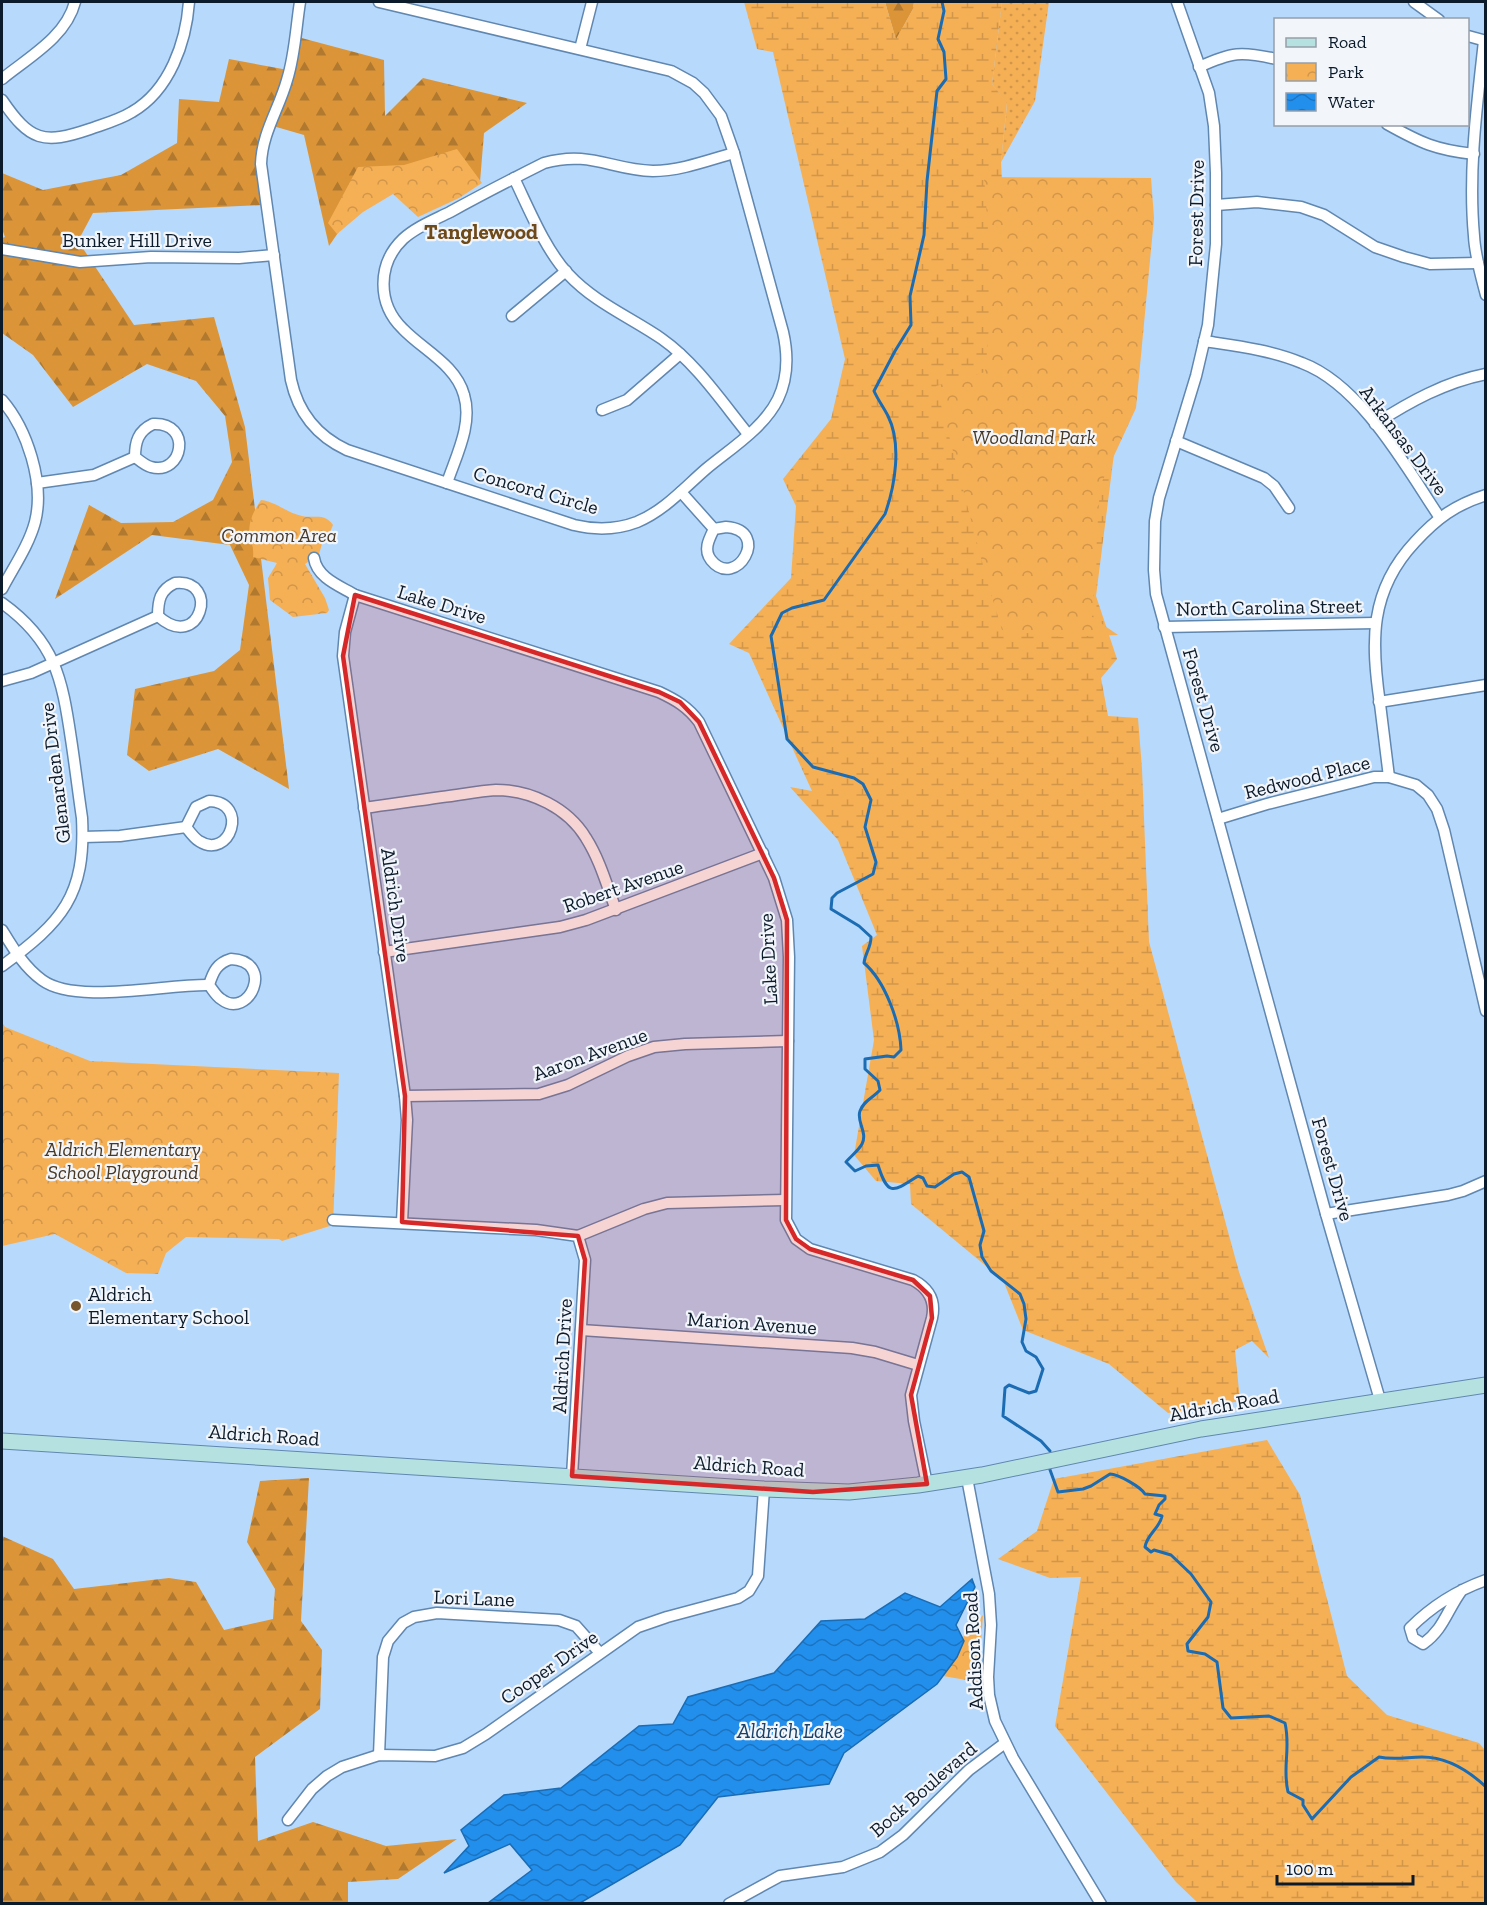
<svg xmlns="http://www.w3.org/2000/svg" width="1487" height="1905" font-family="'Zilla Slab',serif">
<defs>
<pattern id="grass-dots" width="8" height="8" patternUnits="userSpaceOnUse" patternTransform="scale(1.5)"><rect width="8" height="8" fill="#f5af55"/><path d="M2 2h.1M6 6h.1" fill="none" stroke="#d1964a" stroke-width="1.8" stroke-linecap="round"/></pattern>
<pattern id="forest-firs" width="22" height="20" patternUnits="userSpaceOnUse" patternTransform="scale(1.5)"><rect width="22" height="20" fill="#db9538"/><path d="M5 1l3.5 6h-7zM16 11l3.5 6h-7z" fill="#b0792f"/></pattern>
<pattern id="wetland-marsh" width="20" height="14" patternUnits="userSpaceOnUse" patternTransform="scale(1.5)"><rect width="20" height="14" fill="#f5af55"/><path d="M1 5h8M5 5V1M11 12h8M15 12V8" fill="none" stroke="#d1964a"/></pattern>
<pattern id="park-crowns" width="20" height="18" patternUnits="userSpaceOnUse" patternTransform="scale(1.5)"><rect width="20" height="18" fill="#f5af55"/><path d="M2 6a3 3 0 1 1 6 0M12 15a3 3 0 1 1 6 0" fill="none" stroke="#d1964a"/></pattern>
<pattern id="water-waves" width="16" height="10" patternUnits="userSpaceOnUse" patternTransform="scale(1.5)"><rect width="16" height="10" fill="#228fed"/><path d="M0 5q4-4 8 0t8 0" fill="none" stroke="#1c74c0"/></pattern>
</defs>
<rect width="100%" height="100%" fill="#b7d9fc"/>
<path fill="url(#grass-dots)" d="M1002 2H1049L1035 101 1001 162 1007 104 992 84Z"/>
<g fill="url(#forest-firs)">
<path d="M885 2H914L913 9 896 40Z"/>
<path d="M294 36 384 60 385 116 423 78 527 103 484 133 480 182H384L344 224 329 246 304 135 266 124 263 205 93 213 78 241 134 325 214 317 245 427 289 789 218 749 149 771 127 755 135 689 214 671 240 650 249 585 230 545 152 535 55 599 89 505 121 523 173 522 213 500 232 462 225 416 196 381 147 364 73 407 33 355 2 333V238L5 237 2 229V173L43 190 121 175 177 143 179 99 219 102 229 59 288 70Z"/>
<path d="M309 1478 301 1621 322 1650 320 1709 255 1757 258 1841 313 1822 386 1846 457 1839 398 1879 348 1882V1903L338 1902 339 1903H2V1536L53 1559 74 1589 169 1578 196 1582 224 1630 273 1619 275 1589 247 1542 260 1481Z"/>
</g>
<g fill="url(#wetland-marsh)">
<path d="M744 2H885L896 39 913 9 914 2H1002L992 84 1007 103 1001 162 1002 182 1116 438 1096 596 1117 659 1101 678 1108 716 1138 718 1142 769 1149 942 1239 1272 1269 1358 1252 1341 1235 1350 1240 1401 1168 1413 1109 1364 1023 1330 1003 1280 911 1204 910 1184 876 1181 854 1155 874 1040 862 946 877 935 838 840 790 787 812 791 749 653 729 644 791 578 796 506 783 479 831 419 845 359 773 52 757 49Z"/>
<path d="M1267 1440 1300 1495 1347 1676 1387 1715 1479 1743 1485 1750V1903H1198L1176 1882 1055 1726 1081 1577 1050 1578 998 1559 1037 1531 1054 1479Z"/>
</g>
<g fill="url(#park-crowns)">
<path d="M457 149 482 183 459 198 418 217 393 194 363 212 337 234 328 223 358 167 404 165Z"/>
<path d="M984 177 1151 178 1154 218 1136 408 1100 486 1092 617 1118 635 1062 637 1002 630 986 577 936 386 985 372 989 330 991 270Z"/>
<path d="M261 500C277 502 287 513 302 516 315 519 324 512 333 525L330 532 324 537 319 554 305 564 325 598 329 610 327 613 293 617 270 600 268 578 277 563 253 557C254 549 252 545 250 537 247 524 254 510 261 500Z"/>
<path d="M2 1022 5 1027 90 1061 339 1073 333 1225 282 1241 279 1239 186 1237 166 1253 158 1274 126 1273 55 1234 2 1246Z"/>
<path d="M983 1615 978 1682 943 1676 964 1641 963 1637Z"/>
</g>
<path fill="url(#water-waves)" stroke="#1b6cb3" stroke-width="1.5" d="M972 1579 975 1587 956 1625 964 1641 957 1657 937 1684 844 1753 829 1784 718 1797 680 1845 580 1903H488L532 1870 510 1844 444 1873 469 1846 461 1830 504 1795 561 1788 639 1726 673 1724 688 1697 774 1673 821 1621 865 1619 905 1593 940 1607Z"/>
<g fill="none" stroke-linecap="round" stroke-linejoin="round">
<g stroke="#1b6cb3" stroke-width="3">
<path d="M942 2 944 11 938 39 944 52 946 79 937 91 927 181 924 235 910 296 911 325 895 351 874 391C878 400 884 408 888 416 902 444 895 486 885 514L824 600 792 608 782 613 771 636 787 739 813 767 854 778 863 784 871 800 865 827 876 862 873 874 837 893 832 898 831 909 859 926 871 937C871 948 865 953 864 963 885 981 900 1022 901 1050L894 1057 887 1056 865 1059V1069L878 1081 880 1090C873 1098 864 1100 860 1111 856 1122 868 1132 862 1144 859 1150 850 1157 846 1162L855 1171 866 1166 878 1165C888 1197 893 1192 918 1176L923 1178 927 1186 935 1187 954 1174 962 1172 969 1177 984 1231 980 1245 982 1257 991 1271 1020 1294 1024 1304 1026 1319 1022 1342 1026 1351 1036 1357 1043 1369 1036 1391 1029 1393 1009 1385 1005 1388 1003 1416 1041 1441 1050 1451"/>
<path d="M1049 1467 1058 1492 1083 1489 1091 1486 1110 1474C1118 1474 1141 1487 1145 1494L1165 1496V1499L1159 1505 1155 1514 1162 1516C1160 1528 1147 1534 1145 1547L1151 1552 1154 1550 1171 1555 1191 1574 1211 1602 1208 1617 1187 1644 1188 1651 1205 1654 1217 1662 1223 1708 1231 1718 1269 1716 1285 1723C1291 1749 1282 1767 1288 1792L1303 1800V1805L1312 1819 1351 1777 1379 1757C1394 1760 1407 1757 1422 1757 1446 1757 1469 1771 1486 1787"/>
</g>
<defs>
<g id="minor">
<path d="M300 2C296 27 295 55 287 80 279 109 262 133 261 164L291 380C298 412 317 436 347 450L574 525C595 530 616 530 637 522 664 511 684 488 706 469 730 449 764 428 778 399 788 378 788 354 783 332L734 153 721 116 704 93 693 83 671 71 379 2"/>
<path d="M1177 2 1209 93 1214 126 1216 173V244L1208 325 1196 376 1159 498 1155 521 1154 570 1156 594 1326 1214 1380 1400"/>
<path d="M1414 2 1439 20"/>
<path d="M1468 36 1486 41"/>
<path d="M1484 41C1477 105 1468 171 1474 236 1475 256 1481 276 1486 295"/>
<path d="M580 49 592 2"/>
<path d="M1199 67C1232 52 1241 51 1276 59"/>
<path d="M2 79C29 57 66 37 75 2"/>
<path d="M2 100C30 141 43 145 90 129 104 124 119 120 132 112 170 90 186 42 189 2"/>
<path d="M1387 124C1421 143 1436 150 1474 154"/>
<path d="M514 178C529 209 545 249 568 274 595 303 630 317 662 339 696 363 722 402 748 434"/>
<path d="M1216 205 1257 202 1301 207 1324 215 1375 247 1404 257 1430 264 1478 263"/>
<path d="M2 249 80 262 151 257 239 258 274 255"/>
<path d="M512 316 566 271"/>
<path d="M1204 341C1237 346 1271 350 1302 363 1361 385 1406 467 1440 518"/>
<path d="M2 400C27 429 45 483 35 522 29 545 13 568 2 589"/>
<path d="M602 410 627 400 680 354"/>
<path d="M153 424C193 422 183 476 151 467 146 466 140 461 135 457 135 442 138 431 153 424Z"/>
<path d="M1375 424C1409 402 1445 382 1486 374"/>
<path d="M1176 441 1264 478 1274 486 1289 508"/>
<path d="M37 483 94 475 135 457"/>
<path d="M447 483C456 456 473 424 464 395 456 365 423 350 403 329 377 304 377 264 403 239 416 227 434 220 450 212 481 195 512 179 544 163 590 150 611 170 653 171 680 171 709 160 734 153"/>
<path d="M681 492 714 529"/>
<path d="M726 527C772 530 736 591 711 560 703 550 709 539 714 529Z"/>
<path d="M314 558C317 578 340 586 355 595L659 692C676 700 688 707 699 722L774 878 787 920 789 957 786 1220 796 1239 810 1249 913 1280C928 1288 936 1300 932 1318L911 1395 914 1421 927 1484"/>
<path d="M175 583C221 578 200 654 158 616 158 600 160 590 175 583Z"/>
<path d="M355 595 345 632 343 656 405 1096 407 1120 402 1222"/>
<path d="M2 603C55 641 62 678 71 739 75 765 78 791 82 818 86 896 62 922 2 966"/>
<path d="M1164 627 1375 623"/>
<path d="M2 681 31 673 158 616"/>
<path d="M1379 702 1486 685"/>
<path d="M1389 777C1386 753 1383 729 1380 704 1371 642 1369 591 1415 542 1437 518 1455 505 1486 495"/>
<path d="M209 801C250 802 230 861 199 841 194 838 190 832 186 827L196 807Z"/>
<path d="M364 808C390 804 416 801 442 797 460 795 478 791 496 790 531 790 568 808 586 838 600 860 607 886 616 910"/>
<path d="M1218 819 1267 804 1374 777H1389L1416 785 1428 795 1437 809 1444 830 1486 1011"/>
<path d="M83 837 120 836 186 827"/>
<path d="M2 930C13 948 24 967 42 980 76 1005 165 984 209 985"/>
<path d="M384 952 560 927 586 920 763 853"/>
<path d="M231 959C276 961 249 1021 221 999 216 996 213 990 209 985 213 972 217 963 231 959Z"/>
<path d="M405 1096 539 1094 568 1085 628 1056 654 1047 685 1044 788 1041"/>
<path d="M1326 1214 1448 1195 1463 1191 1486 1181"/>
<path d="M333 1220 536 1230 578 1236 585 1260 572 1476"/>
<path d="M578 1236 644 1209 667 1203 785 1200"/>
<path d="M581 1330 852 1348 875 1352 918 1365"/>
<path d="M967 1478 989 1594 991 1625 988 1677 989 1695 995 1721 1013 1758 1101 1904"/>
<path d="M1462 1590C1447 1610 1444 1629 1423 1644L1413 1638 1410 1628C1431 1607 1458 1590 1486 1580"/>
<path d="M379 1755 383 1657 388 1641 403 1623 414 1617 437 1613 559 1620 576 1626 599 1652"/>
<path d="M288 1820 312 1789 327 1776 342 1767 379 1755 435 1756 463 1748 486 1734 638 1627 667 1617 738 1598 749 1591 758 1576 764 1489"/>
<path d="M729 1904 780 1876 843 1867 880 1852 903 1835 969 1770 1005 1743"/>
</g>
<path id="secondary" d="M2 1441 764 1489 849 1492 918 1485 982 1475 1201 1429 1486 1385"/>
</defs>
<use href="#minor" stroke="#6087b0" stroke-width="13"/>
<use href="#secondary" stroke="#6087b0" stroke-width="17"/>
<use href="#minor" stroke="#fff" stroke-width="10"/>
<use href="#secondary" stroke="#b5e2e1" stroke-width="15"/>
</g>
<path fill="#d62828" fill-opacity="0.2" stroke="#d62828" stroke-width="4.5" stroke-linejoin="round" d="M355 595 659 692 680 702 699 722 774 878 787 920 786 1220 796 1239 810 1249 913 1280 930 1296 932 1318 911 1395 927 1484 813 1492 572 1476 585 1260 578 1236 402 1222 405 1096 343 656Z"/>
<circle fill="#76542c" stroke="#f2f6fb" stroke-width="2" cx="76" cy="1306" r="6"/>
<g text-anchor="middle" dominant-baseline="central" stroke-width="4.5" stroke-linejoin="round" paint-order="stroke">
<g font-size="20" fill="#0c1b2b" stroke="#f2f6fb">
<text transform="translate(1196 213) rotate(-89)">Forest Drive</text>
<text x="137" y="240">Bunker Hill Drive</text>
<text transform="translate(1404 440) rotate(53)">Arkansas Drive</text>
<text transform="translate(536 490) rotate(16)">Concord Circle</text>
<text transform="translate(442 604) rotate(17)">Lake Drive</text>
<text transform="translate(1269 607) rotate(-1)">North Carolina Street</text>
<text transform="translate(1204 700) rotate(74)">Forest Drive</text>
<text transform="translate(55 773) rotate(-97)">Glenarden Drive</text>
<text transform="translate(1307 777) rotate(-14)">Redwood Place</text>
<text transform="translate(623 886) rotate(-19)">Robert Avenue</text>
<text transform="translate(396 905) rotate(82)">Aldrich Drive</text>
<text transform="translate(768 959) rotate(-93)">Lake Drive</text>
<text transform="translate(590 1054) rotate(-20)">Aaron Avenue</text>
<text transform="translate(1333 1169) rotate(74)">Forest Drive</text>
<text transform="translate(752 1323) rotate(4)">Marion Avenue</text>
<text transform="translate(562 1356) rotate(-87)">Aldrich Drive</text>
<text transform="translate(1224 1405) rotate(-10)">Aldrich Road</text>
<text transform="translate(264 1435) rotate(4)">Aldrich Road</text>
<text transform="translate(749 1466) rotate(4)">Aldrich Road</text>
<text transform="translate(474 1598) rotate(2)">Lori Lane</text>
<text transform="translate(973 1651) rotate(-93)">Addison Road</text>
<text transform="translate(549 1667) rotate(-35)">Cooper Drive</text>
<text transform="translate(923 1789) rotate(-41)">Bock Boulevard</text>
</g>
<g font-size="20" font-style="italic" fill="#493824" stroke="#f2f6fb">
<text x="1034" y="437">Woodland Park</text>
<text x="279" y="535">Common Area</text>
<text x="123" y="1149">Aldrich Elementary<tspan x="123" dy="23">School Playground</tspan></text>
</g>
<g font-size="20" fill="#0c1b2b" stroke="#f2f6fb" text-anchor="start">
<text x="88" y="1294">Aldrich<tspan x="88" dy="23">Elementary School</tspan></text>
</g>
<g font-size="21" font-weight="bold" fill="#6e4919" stroke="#f2f6fb">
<text x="481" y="231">Tanglewood</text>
</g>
<g font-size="21" font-style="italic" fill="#194066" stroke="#f2f6fb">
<text x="790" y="1730">Aldrich Lake</text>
</g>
</g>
<rect width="1487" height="1905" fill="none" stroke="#0c1b2b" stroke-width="6"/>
<rect x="1274" y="18" width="195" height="108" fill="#f2f6fb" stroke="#969ea8" stroke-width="1.5"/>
<rect x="1286" y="38" width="30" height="9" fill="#b5e2e1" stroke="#969ea8" stroke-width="1.5"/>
<text x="1328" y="48" font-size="18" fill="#0c1b2b">Road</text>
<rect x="1286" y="63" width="30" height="18" fill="url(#park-crowns)" stroke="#969ea8" stroke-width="1.5"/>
<text x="1328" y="78" font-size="18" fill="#0c1b2b">Park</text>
<rect x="1286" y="93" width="30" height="18" fill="url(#water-waves)" stroke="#969ea8" stroke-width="1.5"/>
<text x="1328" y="108" font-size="18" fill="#0c1b2b">Water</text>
<path d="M1277 1875v9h136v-9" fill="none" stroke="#0c1b2b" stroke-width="3"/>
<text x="1286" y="1875" font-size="18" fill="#0c1b2b" stroke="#f2f6fb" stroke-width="4.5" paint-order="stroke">100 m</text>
</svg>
